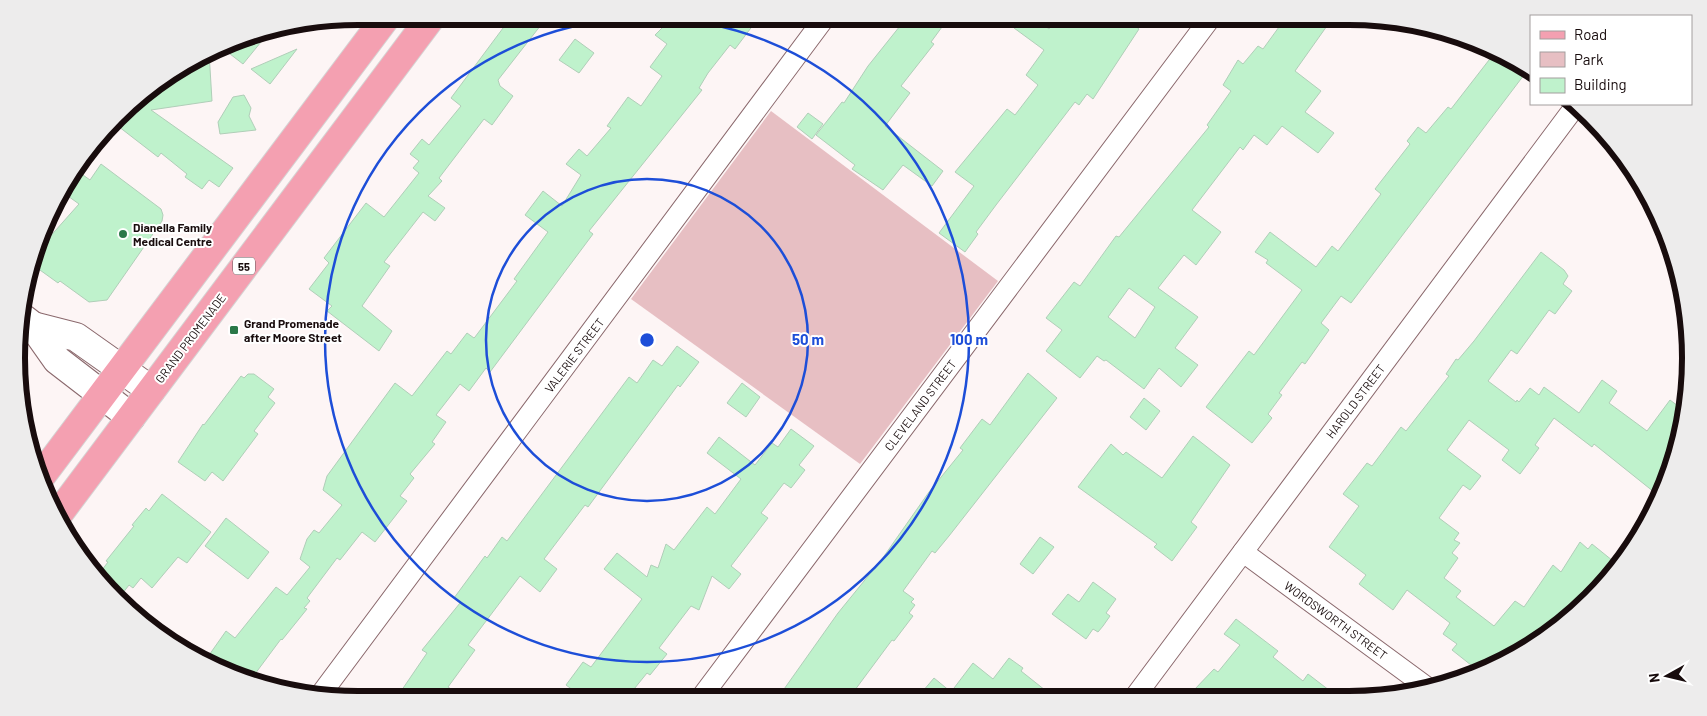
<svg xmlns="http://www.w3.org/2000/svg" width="1707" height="716" font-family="Barlow,sans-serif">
<rect width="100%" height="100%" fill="#fdf5f5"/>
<path fill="#e7bfc3" d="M771 111 998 281 860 464 631 299Z"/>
<g fill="#bff2cc" stroke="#b0ceb8" fill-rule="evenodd">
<path d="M512 16H548L498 80 500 86 513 96 492 125 484 119 439 178 442 181 428 196 445 208 435 221 423 212 384 262 390 266 362 306 392 331 379 351 327 311 332 306 309 289 329 263 324 258 366 203 384 217 419 173 413 168 419 161 410 154 422 139 429 145 461 106 451 98Z"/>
<path d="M649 16H760L735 49 730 45 708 73 699 88 702 90 589 231 593 234 490 372 486 368 469 391 460 384 436 415 446 422 432 442 435 444 410 474 414 478 400 496 407 501 375 542 362 532 340 560 337 558 307 598 310 601 304 608 307 609 282 640 281 639 249 682 223 670 207 658 226 631 235 638 276 587 287 595 310 567 300 559 307 539 314 530 319 533 342 505 323 490 327 476 395 383 412 396 447 351 451 354 467 333 474 338 475 337 517 281 514 279 548 232 525 215 543 191 562 206 581 175 566 164 579 149 587 156 611 128 607 126 628 97 641 106 662 76 650 67 667 44 655 35 663 27Z"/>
<path d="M908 16H950L931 42 934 44 901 86 910 93 885 126 943 171 932 186 903 165 883 190 852 169 855 165 816 135 842 102 844 103 868 66Z"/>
<path d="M1023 16H1033L1049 29 1059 16H1126L1135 23 1134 25 1139 29 1093 99 1087 94 1079 105 1075 102 996 205 976 232 978 234 965 252 939 233 974 186 955 172 1007 109 1015 115 1038 85 1026 75 1044 50 1014 28Z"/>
<path d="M1287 16H1334L1295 71 1321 91 1305 112 1334 133 1318 153 1282 126 1267 145 1254 135 1243 150 1240 147 1192 210 1221 232 1196 265 1184 255 1158 288 1198 317 1175 348 1198 365 1181 387 1159 368 1144 389 1106 360 1104 361 1097 356 1080 378 1046 351 1062 330 1046 318 1074 282 1080 286 1116 236 1119 237 1209 127 1207 125 1231 91 1223 85 1238 60 1243 64 1258 46 1263 49ZM1129 288 1155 307 1135 338 1108 317Z"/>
<path d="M270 31 243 64 221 47 248 34Z"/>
<path d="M575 39 594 53 579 73 559 60Z"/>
<path d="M297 49 270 84 251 69Z"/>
<path d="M1496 51 1520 62 1527 67 1525 69 1527 71 1351 303 1341 296 1321 323 1329 330 1305 364 1302 362 1279 393 1282 395 1268 414 1272 418 1252 443 1206 407 1249 351 1254 355 1302 290 1266 263 1268 260 1255 252 1270 232 1316 267 1332 246 1338 251 1381 194 1375 189 1410 144 1407 141 1418 127 1426 133 1448 107 1451 109Z"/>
<path d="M209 52 212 101 151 110 233 168 219 187 209 180 202 189 185 177 187 174 161 153 158 157 114 123 133 101 187 62Z"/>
<path d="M244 95 251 108 249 116 256 130 220 134 218 122 233 97Z"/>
<path d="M808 113 823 124 812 139 797 127Z"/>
<path d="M101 164 161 209 163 215 162 221 107 300 89 302 60 281 58 283 33 265 39 249 79 204 61 191 62 187 76 170 90 180Z"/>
<path d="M1541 252 1564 270 1568 276 1563 284 1572 291 1555 314 1549 310 1517 354 1511 350 1488 381 1516 402 1517 400 1519 402 1530 388 1539 395 1544 387 1579 413 1602 380 1617 391 1609 403 1647 431 1670 400 1686 412 1673 468 1659 496 1594 444 1592 447 1554 418 1535 445 1539 448 1520 474 1502 460 1509 450 1469 420 1447 450 1481 476 1470 490 1463 485 1439 518 1459 533 1454 540 1460 543 1452 553 1458 558 1444 578 1461 591 1456 597 1494 626 1515 601 1524 607 1553 565 1561 572 1580 542 1588 549 1592 544 1618 565 1603 580 1600 577 1589 594 1586 592 1581 600 1579 599 1555 630 1481 673 1452 650 1457 644 1443 634 1450 623 1407 590 1393 610 1359 584 1366 575 1329 547 1359 506 1343 494 1367 463 1372 466 1401 427 1406 431 1449 376 1446 374 1456 359 1458 360 1474 341Z"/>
<path d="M677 346 699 362 680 387 678 385 588 507 585 505 544 559 557 569 540 592 520 576 468 645 475 650 448 687 465 699 395 700 427 653 422 650 460 603 454 598 485 556 487 558 502 537 507 541 629 377 637 383 653 360 662 366Z"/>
<path d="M1028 373 1057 398 949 536 935 553 932 551 903 591 914 599 911 602 915 605 909 613 913 616 894 641 892 640 849 698 777 699 838 613 882 559 929 492 963 450 960 448 982 419 990 425Z"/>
<path d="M248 374H254L274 389 268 397 275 403 254 431 258 434 223 481 212 472 205 481 178 462 203 424 204 425 241 376 244 378Z"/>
<path d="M742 383 760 397 746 417 727 403Z"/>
<path d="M1144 398 1160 411 1146 430 1130 417Z"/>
<path d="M791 429 814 446 799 465 805 470 791 488 784 483 761 513 768 518 731 566 741 574 729 589 712 576 699 610 691 606 659 648 667 654 650 675 647 673 626 699H585L566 685 583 662 591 667 642 599 604 569 617 553 647 577 651 565 658 568 666 544 674 550 707 507 715 514 741 479 707 453 719 437 755 465 772 443 778 447Z"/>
<path d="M1193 436 1230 465 1191 522 1197 527 1172 561 1154 547 1157 544 1078 487 1111 444 1123 455 1126 452 1162 478Z"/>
<path d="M162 494 211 532 187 563 178 557 152 588 141 578 133 588 129 585 119 598 99 574 108 562 106 561 134 526 132 525 146 508 149 511Z"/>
<path d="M226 518 269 552 248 579 205 546Z"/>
<path d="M1040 537 1054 547 1033 574 1020 564Z"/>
<path d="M1093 582 1116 599 1106 613 1110 616 1103 626 1098 632 1093 629 1086 639 1052 614 1068 594 1079 602Z"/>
<path d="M1236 619 1278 651 1273 657 1303 681 1308 674 1338 697H1203L1194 690 1214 669 1218 672 1240 645 1224 634Z"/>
<path d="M1009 658 1023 668 1021 671 1055 698H917L934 678 951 692 973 663 993 679Z"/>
</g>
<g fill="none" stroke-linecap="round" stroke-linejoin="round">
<defs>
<g id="street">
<path d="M1243 552 1428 688"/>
<path d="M321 694 826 16"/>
<path d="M1134 698 1577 104"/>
<path d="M700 699 1212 16"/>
</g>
<g id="secondary">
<path d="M20 316 33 326 57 360 131 417"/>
<path d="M33 326 76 337 151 390"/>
</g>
<g id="primary">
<path d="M42 475 387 16"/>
<path d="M57 516 432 16"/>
</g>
</defs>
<use href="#street" stroke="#8a686c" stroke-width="22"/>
<use href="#secondary" stroke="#8a686c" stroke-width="30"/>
<use href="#primary" stroke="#d5d3d3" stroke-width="30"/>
<use href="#street" stroke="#fff" stroke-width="20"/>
<use href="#secondary" stroke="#fff" stroke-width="28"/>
<use href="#primary" stroke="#f4a0b1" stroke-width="28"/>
</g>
<g fill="none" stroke="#1d4ed8" stroke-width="2.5">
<circle cx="647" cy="340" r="161"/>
<circle cx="647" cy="340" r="322"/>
</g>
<g fill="#2a7848" stroke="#fff" stroke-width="2">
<circle cx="123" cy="234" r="5"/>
<rect x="229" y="325" width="10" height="10" rx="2.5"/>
</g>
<g text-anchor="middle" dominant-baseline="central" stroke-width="4" stroke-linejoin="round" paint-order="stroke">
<rect fill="#fff" stroke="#5d5556" stroke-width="1" x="233" y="257.5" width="22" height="17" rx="4"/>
<g font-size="11" font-weight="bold" fill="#180c0d">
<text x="244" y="266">55</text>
</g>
<g font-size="12" font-weight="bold" fill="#180c0d" stroke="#fff" text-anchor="start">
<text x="133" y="227">Dianella Family<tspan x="133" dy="14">Medical Centre</tspan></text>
<text x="244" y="323">Grand Promenade<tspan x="244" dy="14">after Moore Street</tspan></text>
</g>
<g font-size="12" fill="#180c0d" stroke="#fff">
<text transform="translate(190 338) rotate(-53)">GRAND PROMENADE</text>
<text transform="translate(574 355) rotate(-53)">VALERIE STREET</text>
<text transform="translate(1355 401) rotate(-53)">HAROLD STREET</text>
<text transform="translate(920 405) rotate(-53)">CLEVELAND STREET</text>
<text transform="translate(1336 620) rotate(36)">WORDSWORTH STREET</text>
</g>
</g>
<path d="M0 0H1707V716H0ZM358 25H1349A333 333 0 0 1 1682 358V358A333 333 0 0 1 1349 691H358A333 333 0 0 1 25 358V358A333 333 0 0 1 358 25Z" fill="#edecec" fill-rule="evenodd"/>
<path fill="none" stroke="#180c0d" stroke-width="6" d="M358 25H1349A333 333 0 0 1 1682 358V358A333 333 0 0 1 1349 691H358A333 333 0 0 1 25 358V358A333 333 0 0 1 358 25Z"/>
<circle cx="647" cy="340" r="8" fill="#1d4ed8" stroke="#fff" stroke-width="2.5"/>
<g font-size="15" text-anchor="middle" font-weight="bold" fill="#1d4ed8" stroke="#fff" stroke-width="4" stroke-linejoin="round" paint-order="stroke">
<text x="808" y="345">50 m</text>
<text x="969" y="345">100 m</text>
</g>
<rect x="1530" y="15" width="162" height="90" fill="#ffffff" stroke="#a39e9e"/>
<rect x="1540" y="31" width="25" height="8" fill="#f4a0b1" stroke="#a39e9e"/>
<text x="1574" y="40" font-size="15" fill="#180c0d">Road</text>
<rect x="1540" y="52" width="25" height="15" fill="#e7bfc3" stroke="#a39e9e"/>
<text x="1574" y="65" font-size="15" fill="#180c0d">Park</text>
<rect x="1540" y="78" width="25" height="15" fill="#bff2cc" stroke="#a39e9e"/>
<text x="1574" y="90" font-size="15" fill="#180c0d">Building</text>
<g transform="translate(1667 676) rotate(262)" stroke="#ffffff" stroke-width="4" paint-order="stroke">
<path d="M0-4L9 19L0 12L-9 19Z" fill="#180c0d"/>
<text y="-8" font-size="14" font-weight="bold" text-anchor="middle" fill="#180c0d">N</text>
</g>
</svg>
